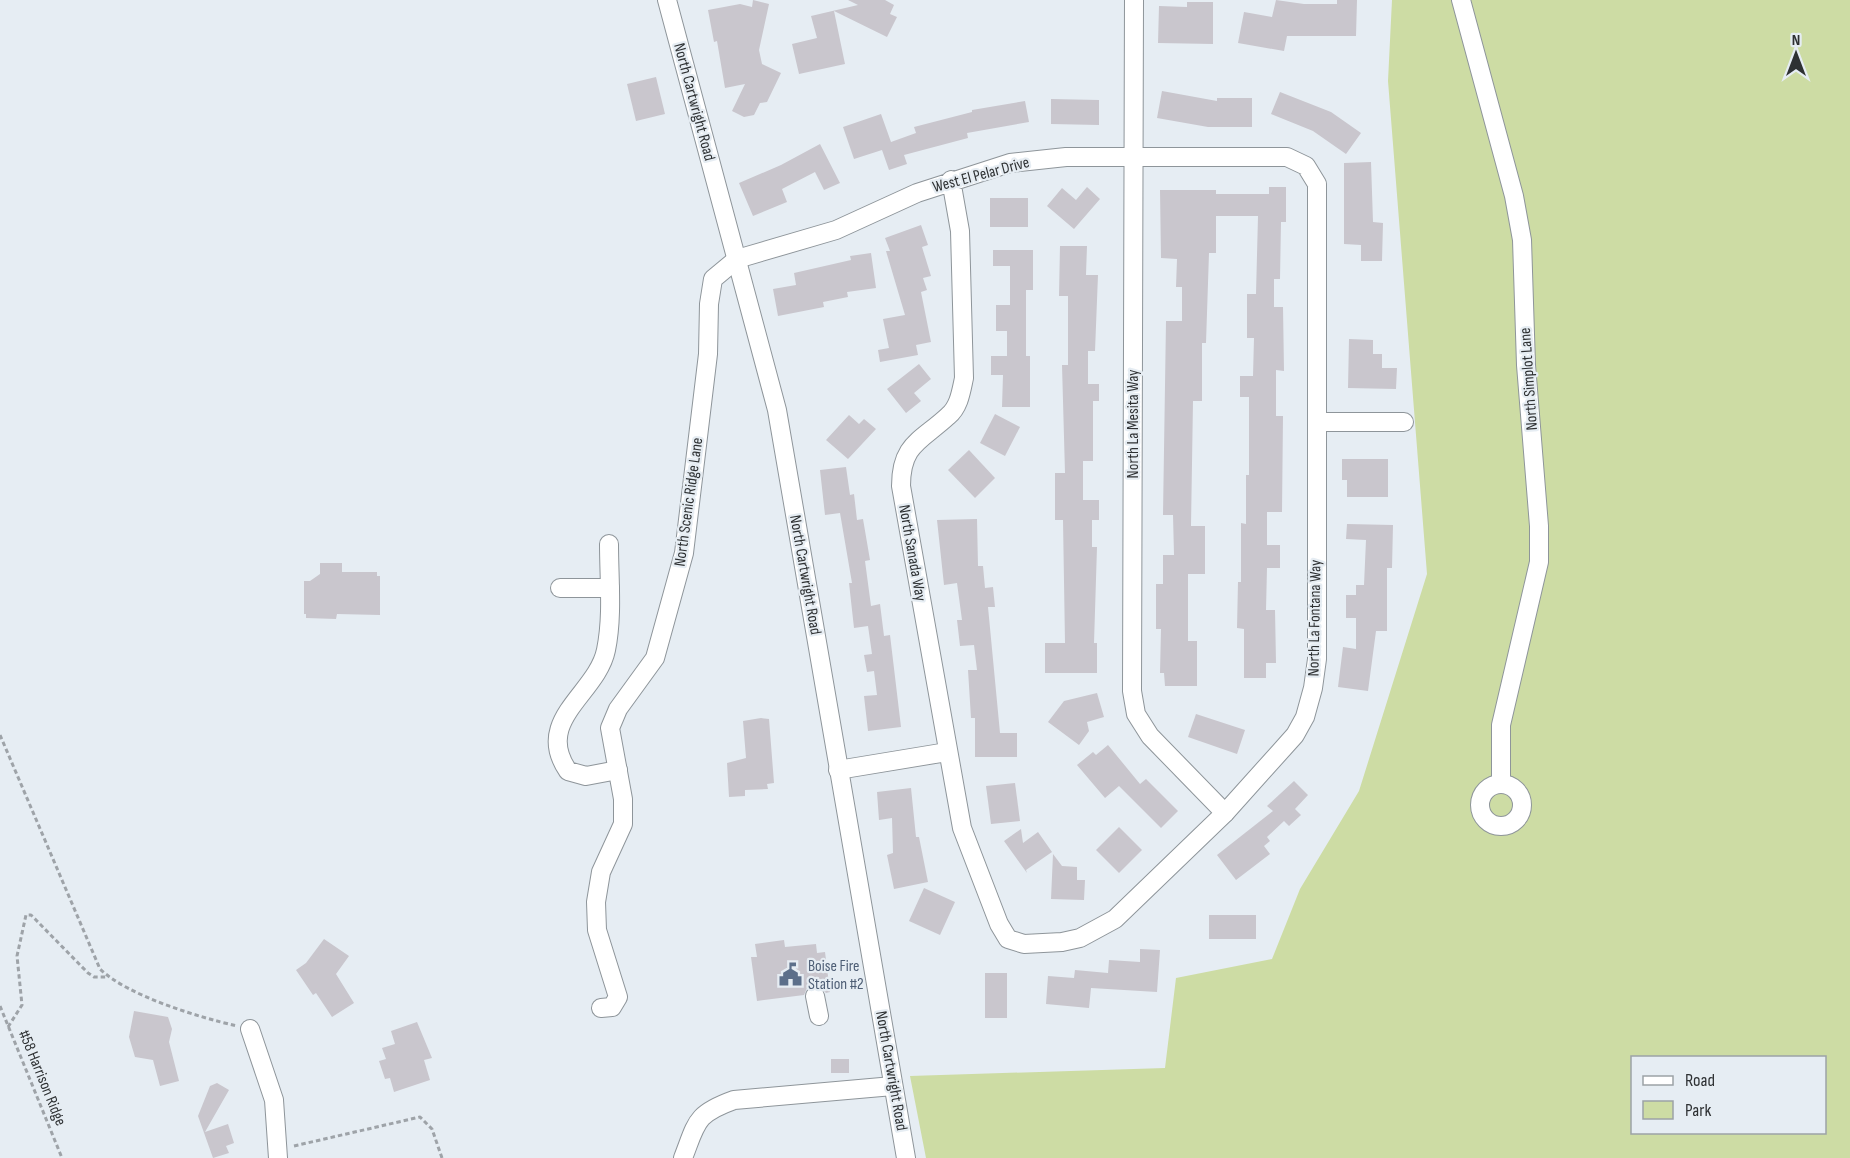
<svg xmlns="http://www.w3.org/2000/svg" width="1850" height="1158" font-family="'Sofia Sans Condensed',sans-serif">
<rect width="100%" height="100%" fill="#e6edf3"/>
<path fill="#cddca4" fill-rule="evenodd" d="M1392 0H1850V1158H926L910 1076 1165 1068 1176 978 1272 959 1300 889 1359 791 1427 574 1388 81ZM1632 1058H1824V1132H1632Z"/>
<g fill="#c9c6cd">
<path d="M753 0 769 4 759 50 762 64 781 73 767 102 760 103 754 115 744 117 732 111 745 84 725 88 717 41 714 42 708 10 740 4 752 7Z"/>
<path d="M848 0H885L894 5 890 14 897 17 887 37 834 11 845 64 799 74 792 44 817 38 811 16 858 5Z"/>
<path d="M1276 0 1304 4H1337V0H1357L1356 36H1287L1284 51 1238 43 1244 12 1272 17Z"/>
<path d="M1187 2H1213V44L1158 43 1159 6 1187 7Z"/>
<path d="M656 77 665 114 636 121 627 84Z"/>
<path d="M1162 91 1217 101V98H1252V127H1208L1157 118Z"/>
<path d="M1280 92 1331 112 1361 133 1346 154 1313 131 1271 114Z"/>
<path d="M1051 99 1099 100V125L1051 124Z"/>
<path d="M1025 101 1029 122 967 133 968 138 904 155 907 164 889 170 882 150 854 159 843 127 881 114 891 142 916 133 914 127 972 112V110Z"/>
<path d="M820 144 840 183 824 190 815 172 782 189 787 202 753 216 739 183 781 165Z"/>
<path d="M1371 162 1373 222 1383 223 1382 261H1361V245L1344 244V163Z"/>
<path d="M1087 187 1100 199 1074 229 1047 206 1062 188 1076 200Z"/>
<path d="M1269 187H1286V222H1281L1280 279H1274V307H1283L1284 371 1276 370V416H1283L1282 512H1267V545H1280V568H1267L1266 610H1275L1276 663H1266V678H1244V629L1237 628 1238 582H1241V523L1246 524V475H1249V397H1240V376H1253L1254 338H1247V294H1256L1258 216H1216V253H1209L1206 343H1202V401H1193L1191 526H1205V574H1188V641H1197V686H1165L1164 673H1160L1161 629H1156V584H1163V555H1174L1173 515H1163L1166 321H1182V287H1176L1177 259 1161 258 1160 190H1216V194H1269Z"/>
<rect x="990" y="198" width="38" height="29"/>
<path d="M921 225 928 245 922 247 931 276 923 278 927 290 921 292 931 342 916 345 918 355 880 362 878 350 889 348 883 319 905 315 886 251H890L885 238Z"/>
<path d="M1060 246H1087L1086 275H1098L1095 351H1088V384H1099V401H1093V461H1083V500H1099V520H1092V547H1097L1094 643H1097V673H1045V643H1065L1063 520H1055V473H1065L1062 365H1068V296H1059Z"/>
<path d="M993 250H1033V290H1026V356H1030V407H1002L1003 375H991V356H1007V331H996V305H1010V266H993Z"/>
<path d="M871 253 876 288 847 292 848 297 823 302 824 307 778 316 773 289 796 285 794 273 851 260 850 256Z"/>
<path d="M1349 339 1373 340V354H1382V368H1397L1396 389 1348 388Z"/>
<path d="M919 364 931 379 914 393 921 401 906 413 887 389Z"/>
<path d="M995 414 1020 427 1005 456 980 443Z"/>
<path d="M849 415 859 424 864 419 876 429 848 459 826 440Z"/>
<path d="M969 450 995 478 975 498 948 470Z"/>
<path d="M1342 459H1388V497H1347V480H1342Z"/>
<path d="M846 467 850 495 854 494 857 520 863 519 870 560 865 561 871 606 880 604 884 636 890 635 901 727 868 731 864 696 877 695 874 671 867 672 864 655 872 654 868 626 854 628 849 583H852L840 513 825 515 820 470Z"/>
<path d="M977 519 978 566H983L985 588 993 587 995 607H988L1000 733H1017V757H975V718H971L968 670H977L974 645 960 646 957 620H962L957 583 944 585 937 520Z"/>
<path d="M1347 524 1393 525 1392 568H1387V631H1376L1368 691 1338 687 1343 647 1356 649V618H1346V595H1356V585H1364L1366 540 1346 539Z"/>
<path d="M320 563H342V572H377V576H380V615L337 614 336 619 306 618V614H304V581H310L320 574Z"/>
<path d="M1097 693 1104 717 1087 722 1089 731 1079 745 1048 722 1064 701Z"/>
<path d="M1196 714 1245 730 1237 754 1188 737Z"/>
<path d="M761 718 769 719 774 783 767 784 768 789 745 790V796L729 797 727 763 746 758 743 721Z"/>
<path d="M1108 745 1140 784 1146 779 1178 811 1161 828 1119 786 1105 798 1077 765 1093 752 1096 755Z"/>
<path d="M1294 781 1308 795 1295 809 1301 815 1289 826 1284 821 1267 837 1270 841 1264 846 1270 854 1236 880 1217 855 1273 811 1267 806Z"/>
<path d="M1015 783 1020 821 991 824 986 786Z"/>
<path d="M911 788 916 837H919L928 882 894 889 887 855 893 853 892 818 879 820 877 792Z"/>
<path d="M1119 827 1142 850 1119 873 1096 850Z"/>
<path d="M1021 829 1023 843 1038 832 1052 852 1026 870 1027 873 1004 841Z"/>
<path d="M1053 854 1062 866 1077 867V880H1085L1084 900 1051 899Z"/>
<path d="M924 888 955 902 940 935 909 921Z"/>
<rect x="1209" y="915" width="47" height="24"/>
<path d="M324 939 349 956 336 974 354 1003 332 1017 316 993 313 995 296 970 306 963Z"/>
<path d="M784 940 785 947 816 944 817 953 825 952 830 992 826 993 819 986 813 985 807 988 804 995 757 1001 751 957H757L755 944Z"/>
<path d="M1140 949 1160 950 1157 992 1091 988 1089 1008 1046 1004 1048 976 1074 978 1075 970 1108 973 1109 960 1140 962Z"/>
<rect x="985" y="973" width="22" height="45"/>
<path d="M134 1011 168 1017 172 1029 169 1042 179 1081 160 1086 153 1060 135 1057 129 1037Z"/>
<path d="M417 1022 432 1058 424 1060 430 1080 394 1092 390 1078 385 1079 379 1061 386 1059 382 1048 395 1044 391 1031Z"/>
<rect x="831" y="1059" width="18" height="14"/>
<path d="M217 1083 229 1090 205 1132 228 1124 234 1143 226 1146 229 1153 213 1158 198 1116 210 1086Z"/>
</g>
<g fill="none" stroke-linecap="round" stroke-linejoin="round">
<defs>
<g id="minor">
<path d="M667 0 777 410 906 1158"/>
<path d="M1134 0 1132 691 1136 714 1150 736 1225 813"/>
<path d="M1461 0 1514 196 1522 240 1526 365 1539 526V562L1501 725V784"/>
<path d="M1318 422H1404"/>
<path d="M609 544C609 579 613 616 606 650 597 694 533 720 568 771L586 776 618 770"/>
<path d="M560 588H610"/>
<path d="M838 770 947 752"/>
<circle cx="1501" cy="805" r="21"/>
<path d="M815 996 819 1016"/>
<path d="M601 1008 612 1007 618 997 597 930 596 902 601 872 623 824V799L610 728 618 709 655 658 684 553 708 354 709 304 713 279 737 259 836 230 917 193 1010 163 1066 157H1287L1306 166 1317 184V659L1313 688 1305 717 1295 735 1225 813 1115 919 1080 938 1062 942 1024 944 1008 939 999 924 962 828 901 486C901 444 921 441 948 416 959 407 961 392 964 378L960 231 951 180"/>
<path d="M250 1029 274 1100 278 1158"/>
<path d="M683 1158C697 1122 695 1114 734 1100L893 1086"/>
</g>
</defs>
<use href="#minor" stroke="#8e959a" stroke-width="20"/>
<g stroke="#9ea3a8" stroke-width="3" stroke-dasharray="4.5 3" stroke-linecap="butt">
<path d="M0 735 100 969C128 996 198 1017 237 1026"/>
<path d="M0 1006 62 1158"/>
<path d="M8 1027 22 1005 17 956 26 915H31L36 920 88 973 94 977H107"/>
<path d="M294 1146 420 1117 432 1129 442 1158"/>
</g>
<use href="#minor" stroke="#fff" stroke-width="18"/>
</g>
<defs>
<symbol id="civic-bare" viewBox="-9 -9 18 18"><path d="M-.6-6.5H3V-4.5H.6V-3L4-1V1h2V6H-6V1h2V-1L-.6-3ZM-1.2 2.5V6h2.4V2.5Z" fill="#5c6f8a" stroke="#e6edf3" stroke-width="2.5" paint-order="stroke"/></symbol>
</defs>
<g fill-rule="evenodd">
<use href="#civic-bare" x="774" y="958" width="33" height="33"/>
</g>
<g text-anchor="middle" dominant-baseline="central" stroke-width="4.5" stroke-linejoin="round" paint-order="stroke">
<g font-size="16" fill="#2e3133" stroke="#e6edf3">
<text transform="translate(694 102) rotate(75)">North Cartwright Road</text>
<text transform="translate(981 175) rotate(-15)">West El Pelar Drive</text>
<text transform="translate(1529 379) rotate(-94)">North Simplot Lane</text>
<text transform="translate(1133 424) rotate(-90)">North La Mesita Way</text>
<text transform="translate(689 502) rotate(-82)">North Scenic Ridge Lane</text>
<text transform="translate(912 553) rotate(80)">North Sanada Way</text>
<text transform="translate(805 575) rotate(80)">North Cartwright Road</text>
<text transform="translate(1315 618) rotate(-89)">North La Fontana Way</text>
<text transform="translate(891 1071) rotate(80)">North Cartwright Road</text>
<text transform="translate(42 1078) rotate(68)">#58 Harrison Ridge</text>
</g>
<g font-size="16" fill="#4e5e75" stroke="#e6edf3" text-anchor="start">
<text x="808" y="966">Boise Fire<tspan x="808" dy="18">Station #2</tspan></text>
</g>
</g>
<rect x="1631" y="1056" width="195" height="78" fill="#e6edf3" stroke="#9ca2a6" stroke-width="1.5"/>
<rect x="1643" y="1076" width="30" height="9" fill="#ffffff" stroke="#9ca2a6" stroke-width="1.5"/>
<text x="1685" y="1086" font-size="18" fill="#2e3133">Road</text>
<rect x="1643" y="1101" width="30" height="18" fill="#cddca4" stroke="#9ca2a6" stroke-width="1.5"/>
<text x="1685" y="1116" font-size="18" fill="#2e3133">Park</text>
<g transform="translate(1796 54)" stroke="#e6edf3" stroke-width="4.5" paint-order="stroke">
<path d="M0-4.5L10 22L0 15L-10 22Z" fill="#2e3133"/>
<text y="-9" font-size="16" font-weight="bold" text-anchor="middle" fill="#2e3133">N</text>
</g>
</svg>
